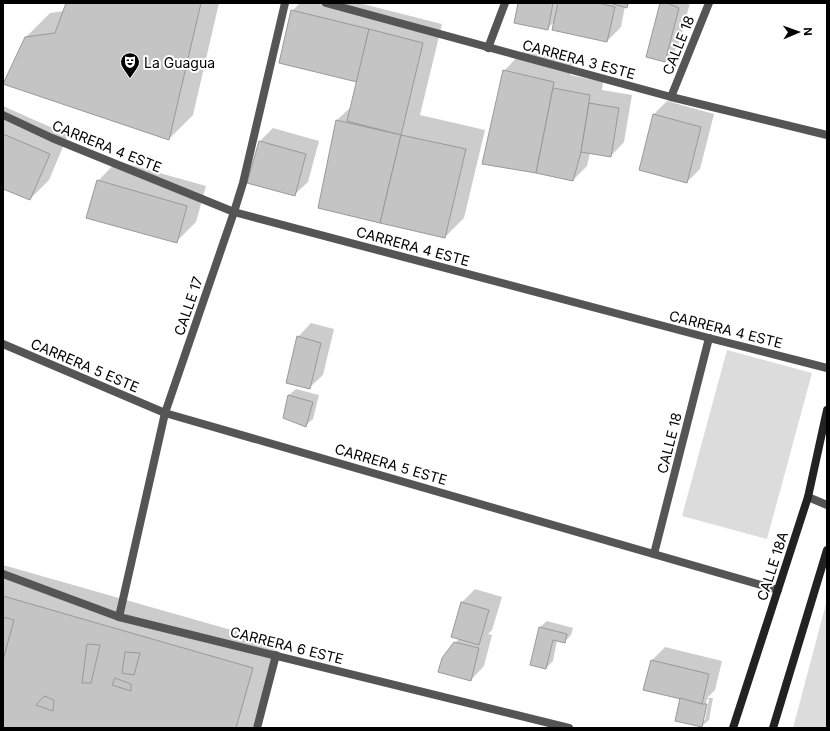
<svg xmlns="http://www.w3.org/2000/svg" width="830" height="731" font-family="Inter,sans-serif">
<rect width="100%" height="100%" fill="#fff"/>
<g fill="#dcdcdc">
<path d="M727 350 812 373 767 539 682 516Z"/>
<path d="M827 600V728H793Z"/>
</g>
<g fill="#0003" fill-rule="evenodd">
<path d="M67 3H219L193 115 169 139 26 37 50 13 64 11Z"/>
<path d="M300 3H359L442 24 420 115 485 130 464 218 445 237 320 207 337 120 352 106 358 81 292 11Z"/>
<path d="M519 3H630L627 7 625 6 621 27 607 41 555 21 547 29Z"/>
<path d="M661 3H690L678 47 665 61Z"/>
<path d="M523 51 573 62 570 75 603 82 602 90 632 95 624 142 611 156 590 153 587 166 573 180 483 163 504 71Z"/>
<path d="M667 101 714 114 700 169 687 182 654 114Z"/>
<path d="M3 106 68 135 49 180 30 199 3 187Z"/>
<path d="M273 128 319 141 308 182 294 195 260 141Z"/>
<path d="M117 161 206 186 196 222 176 242 98 181Z"/>
<path d="M311 323 334 329 323 375 309 388 298 337Z"/>
<path d="M296 389 319 395 313 419 306 425 284 417 289 395Z"/>
<path d="M3 565 277 643 253 728H3Z"/>
<path d="M475 589 502 597 492 630 488 634 492 635 484 666 471 680 455 643 460 638 462 602Z"/>
<path d="M547 621 573 628 571 635 564 642 557 640 553 661 546 668 540 627Z"/>
<path d="M665 647 722 661 715 690 707 698H713L709 720 702 726 652 660ZM707 699H709L705 720H703Z"/>
</g>
<g fill="#c4c4c4" stroke="#999">
<path d="M66 3H201L169 140 3 84 25 37 55 33Z"/>
<path d="M518 3H553L548 30 514 23Z"/>
<path d="M558 3H598L615 7 607 42 552 30Z"/>
<path d="M610 3H628L627 8Z"/>
<path d="M660 3H667L679 8 665 62 646 57Z"/>
<path d="M291 10 369 29 357 82 279 63Z"/>
<path d="M369 29 423 43 401 135 347 121Z"/>
<path d="M503 70 554 82 536 173 482 164Z"/>
<path d="M553 88 590 95 581 152 573 181 536 173Z"/>
<path d="M589 103 619 108 611 157 581 152Z"/>
<path d="M653 114 701 127 687 183 639 170Z"/>
<path d="M336 120 401 135 380 223 318 208Z"/>
<path d="M3 134 50 154 30 200 3 189Z"/>
<path d="M401 135 466 149 445 238 380 223Z"/>
<path d="M259 141 306 154 295 196 247 183Z"/>
<path d="M97 180 187 206 177 243 86 218Z"/>
<path d="M297 336 321 343 310 389 286 383Z"/>
<path d="M288 395 313 402 306 427 283 418Z"/>
<path d="M3 596 253 668 236 728H3Z"/>
<path d="M461 602 489 610 479 645 451 637Z"/>
<path d="M3 617 14 620 3 660Z"/>
<path d="M539 627 567 634 565 643 553 640 546 669 530 665Z"/>
<path d="M454 642 479 648 471 681 438 672 442 658Z"/>
<path d="M87 644 100 645 91 683H82Z"/>
<path d="M125 652 140 653 134 675 122 673Z"/>
<path d="M651 660 709 674 702 704 643 690Z"/>
<path d="M115 678 131 684V691L112 685Z"/>
<path d="M44 696 54 700 53 711 36 705Z"/>
<path d="M680 698 702 704H707L702 727 675 721Z"/>
</g>
<g fill="none" stroke-linecap="round" stroke-linejoin="round">
<g stroke="#555" stroke-width="8">
<path d="M326 3 671 97 827 135"/>
<path d="M488 48 505 3"/>
<path d="M671 97 709 3"/>
<path d="M3 115 52 138 234 212 709 338 827 368"/>
<path d="M3 344 165 413 778 590"/>
<path d="M808 497 827 505"/>
<path d="M654 554 709 338"/>
<path d="M3 574 119 617 569 728"/>
<path d="M119 617 165 413 234 212 243 183 285 3"/>
<path d="M257 728 276 655"/>
</g>
<g stroke="#222" stroke-width="8">
<path d="M733 728 808 497 827 410"/>
<path d="M773 728 827 550"/>
</g>
</g>
<defs>
<symbol id="theatre-pin" viewBox="-11 -11 22 30"><path d="M0 17L-7.5 6A9.5 9.5 0 1 1 7.5 6Z" fill="#000" stroke="#fff"/><path d="M-5-5.5Q0-4 5-5.5V0Q5 5 0 6Q-5 5-5 0ZM-3.3-2.5H-1v1.5H-3.3ZM1-2.5H3.3v1.5H1ZM-2.8 1Q0 5.5 2.8 1Z" fill="#fff"/></symbol>
</defs>
<g fill-rule="evenodd">
<use href="#theatre-pin" x="119" y="51" width="22" height="30"/>
</g>
<g text-anchor="middle" dominant-baseline="central" stroke-width="4" stroke-linejoin="round" paint-order="stroke">
<g font-size="14" fill="#000" stroke="#fff">
<text transform="translate(678 45) rotate(-68)">CALLE 18</text>
<text transform="translate(579 59) rotate(15)">CARRERA 3 ESTE</text>
<text transform="translate(107 146) rotate(22)">CARRERA 4 ESTE</text>
<text transform="translate(413 246) rotate(15)">CARRERA 4 ESTE</text>
<text transform="translate(188 306) rotate(-71)">CALLE 17</text>
<text transform="translate(726 329) rotate(14)">CARRERA 4 ESTE</text>
<text transform="translate(85 365) rotate(23)">CARRERA 5 ESTE</text>
<text transform="translate(669 443) rotate(-76)">CALLE 18</text>
<text transform="translate(391 464) rotate(16)">CARRERA 5 ESTE</text>
<text transform="translate(772 566) rotate(-72)">CALLE 18A</text>
<text transform="translate(287 645) rotate(14)">CARRERA 6 ESTE</text>
</g>
<g font-size="14" fill="#000" stroke="#fff" text-anchor="start">
<text x="144" y="62">La Guagua</text>
</g>
</g>
<rect width="830" height="731" fill="none" stroke="#000000" stroke-width="8"/>
<g transform="translate(798 32) rotate(88)" stroke="#ffffff" stroke-width="3" paint-order="stroke">
<path d="M0-3L7 15L0 10L-7 15Z" fill="#000000"/>
<text y="-6" font-size="11" font-weight="bold" text-anchor="middle" fill="#000000">N</text>
</g>
</svg>
